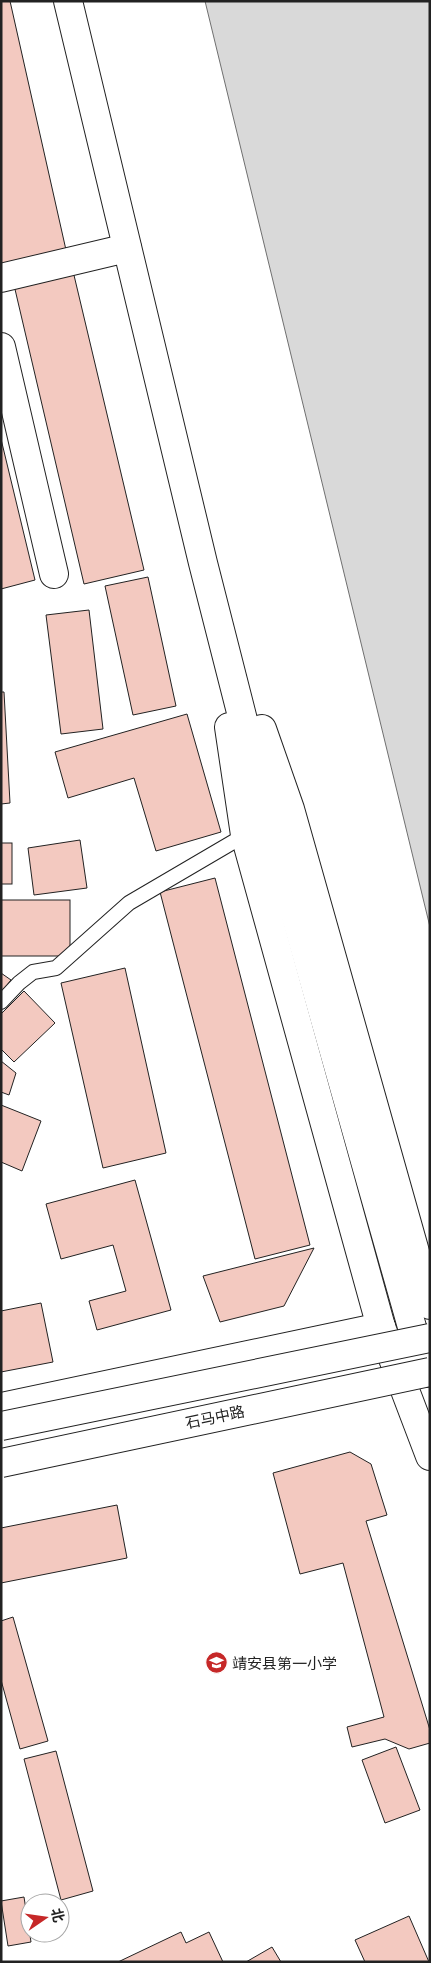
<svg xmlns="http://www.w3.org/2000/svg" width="431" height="1963" font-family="Inter,'Noto Sans SC',sans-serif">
<rect width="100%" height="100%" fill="#fff"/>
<path fill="#d9d9d9" stroke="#6f6f6f" d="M205 1H430V927Z"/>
<g fill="#f3c9c0" stroke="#222">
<path d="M1 1H10L66 250 1 264Z"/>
<path d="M73 271 144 570 84 584 14 285Z"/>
<path d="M1 439 35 580 1 589Z"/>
<path d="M148 577 176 706 133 715 105 586Z"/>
<path d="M89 610 103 729 61 734 46 615Z"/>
<path d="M1 692H4L10 803 1 804Z"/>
<path d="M187 714 221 832 156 851 134 778 68 798 55 752Z"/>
<path d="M80 840 87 888 34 895 28 848Z"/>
<rect x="1" y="843" width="11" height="41"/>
<path d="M215 878 310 1245 255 1259 160 892Z"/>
<rect x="1" y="900" width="69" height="56"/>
<path d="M125 968 166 1153 103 1168 61 983Z"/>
<path d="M1 973 11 980 1 993Z"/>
<path d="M24 991 55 1023 14 1062 1 1049V1014Z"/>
<path d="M1 1061 16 1073 9 1095 1 1092Z"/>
<path d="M1 1105 41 1121 22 1171 1 1162Z"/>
<path d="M135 1180 171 1310 97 1330 89 1301 126 1291 113 1245 61 1259 46 1204Z"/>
<path d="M314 1248 284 1306 220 1322 203 1276Z"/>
<path d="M41 1303 53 1362 1 1372V1311Z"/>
<path d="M350 1452 371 1464 387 1515 366 1521 430 1730V1743L409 1749 385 1739 352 1747 347 1727 384 1717 343 1563 300 1574 273 1473Z"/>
<path d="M117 1505 127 1558 1 1583V1528Z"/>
<path d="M13 1617 48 1741 20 1749 1 1680V1621Z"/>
<path d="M396 1747 420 1810 385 1823 362 1760Z"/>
<path d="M56 1751 93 1891 61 1900 24 1759Z"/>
<path d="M24 1897 31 1942 8 1946 1 1901Z"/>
<path d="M409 1916 429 1962H365L355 1940Z"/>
<path d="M181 1932 186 1943 209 1932 223 1962H118Z"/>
<path d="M272 1947 281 1962H246Z"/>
</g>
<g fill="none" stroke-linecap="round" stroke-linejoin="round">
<defs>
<path id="service" d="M1 1002 19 983 33 972 56 968 129 903 245 835"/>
<g id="minor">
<path d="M1 278 127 248"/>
<path d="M1 347 54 574"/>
</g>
<path id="tertiary" d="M381 1327 430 1456"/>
<path id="secondary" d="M1 1407 381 1327"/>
<g id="primary">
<path d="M68 1 203 563 269 822 425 1373"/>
<path d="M229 727 245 835 381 1327"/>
<path d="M262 729 290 809 430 1305"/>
</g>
</defs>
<use href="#service" stroke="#222" stroke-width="16"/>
<use href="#minor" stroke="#222" stroke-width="30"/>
<use href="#tertiary" stroke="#222" stroke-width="30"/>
<use href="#secondary" stroke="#222" stroke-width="30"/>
<use href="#primary" stroke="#222" stroke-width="30"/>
<use href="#service" stroke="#fff" stroke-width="14"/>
<use href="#minor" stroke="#fff" stroke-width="28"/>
<use href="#tertiary" stroke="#fff" stroke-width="28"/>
<use href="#secondary" stroke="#fff" stroke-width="28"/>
<use href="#primary" stroke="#fff" stroke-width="28"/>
<defs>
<g id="primary-bridge">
<path d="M1 1426 430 1338"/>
<path d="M1 1463 430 1372"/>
</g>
</defs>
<use href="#primary-bridge" stroke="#222" stroke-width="30" stroke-linecap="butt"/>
<use href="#primary-bridge" stroke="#fff" stroke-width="28"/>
</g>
<defs>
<symbol id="school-disc" viewBox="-11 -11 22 22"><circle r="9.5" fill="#c62828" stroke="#fff"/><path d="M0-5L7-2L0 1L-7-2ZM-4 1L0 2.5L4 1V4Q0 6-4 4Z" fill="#fff"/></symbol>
</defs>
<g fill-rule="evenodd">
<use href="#school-disc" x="204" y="1650" width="25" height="25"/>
</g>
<g text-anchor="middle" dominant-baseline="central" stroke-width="4" stroke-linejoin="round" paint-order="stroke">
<g font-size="15" fill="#222" stroke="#fff">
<text transform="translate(215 1417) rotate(-12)">石马中路</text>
</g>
<g font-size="15" fill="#222" stroke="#fff" text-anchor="start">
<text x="232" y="1663">靖安县第一小学</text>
</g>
</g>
<rect width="431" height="1963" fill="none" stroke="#222222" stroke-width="5"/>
<g transform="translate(45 1918) rotate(77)"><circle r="24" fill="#ffffff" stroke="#a7a7a7"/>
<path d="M0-4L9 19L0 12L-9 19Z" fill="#c62828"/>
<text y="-8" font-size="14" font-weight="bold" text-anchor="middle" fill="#222222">北</text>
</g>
</svg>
